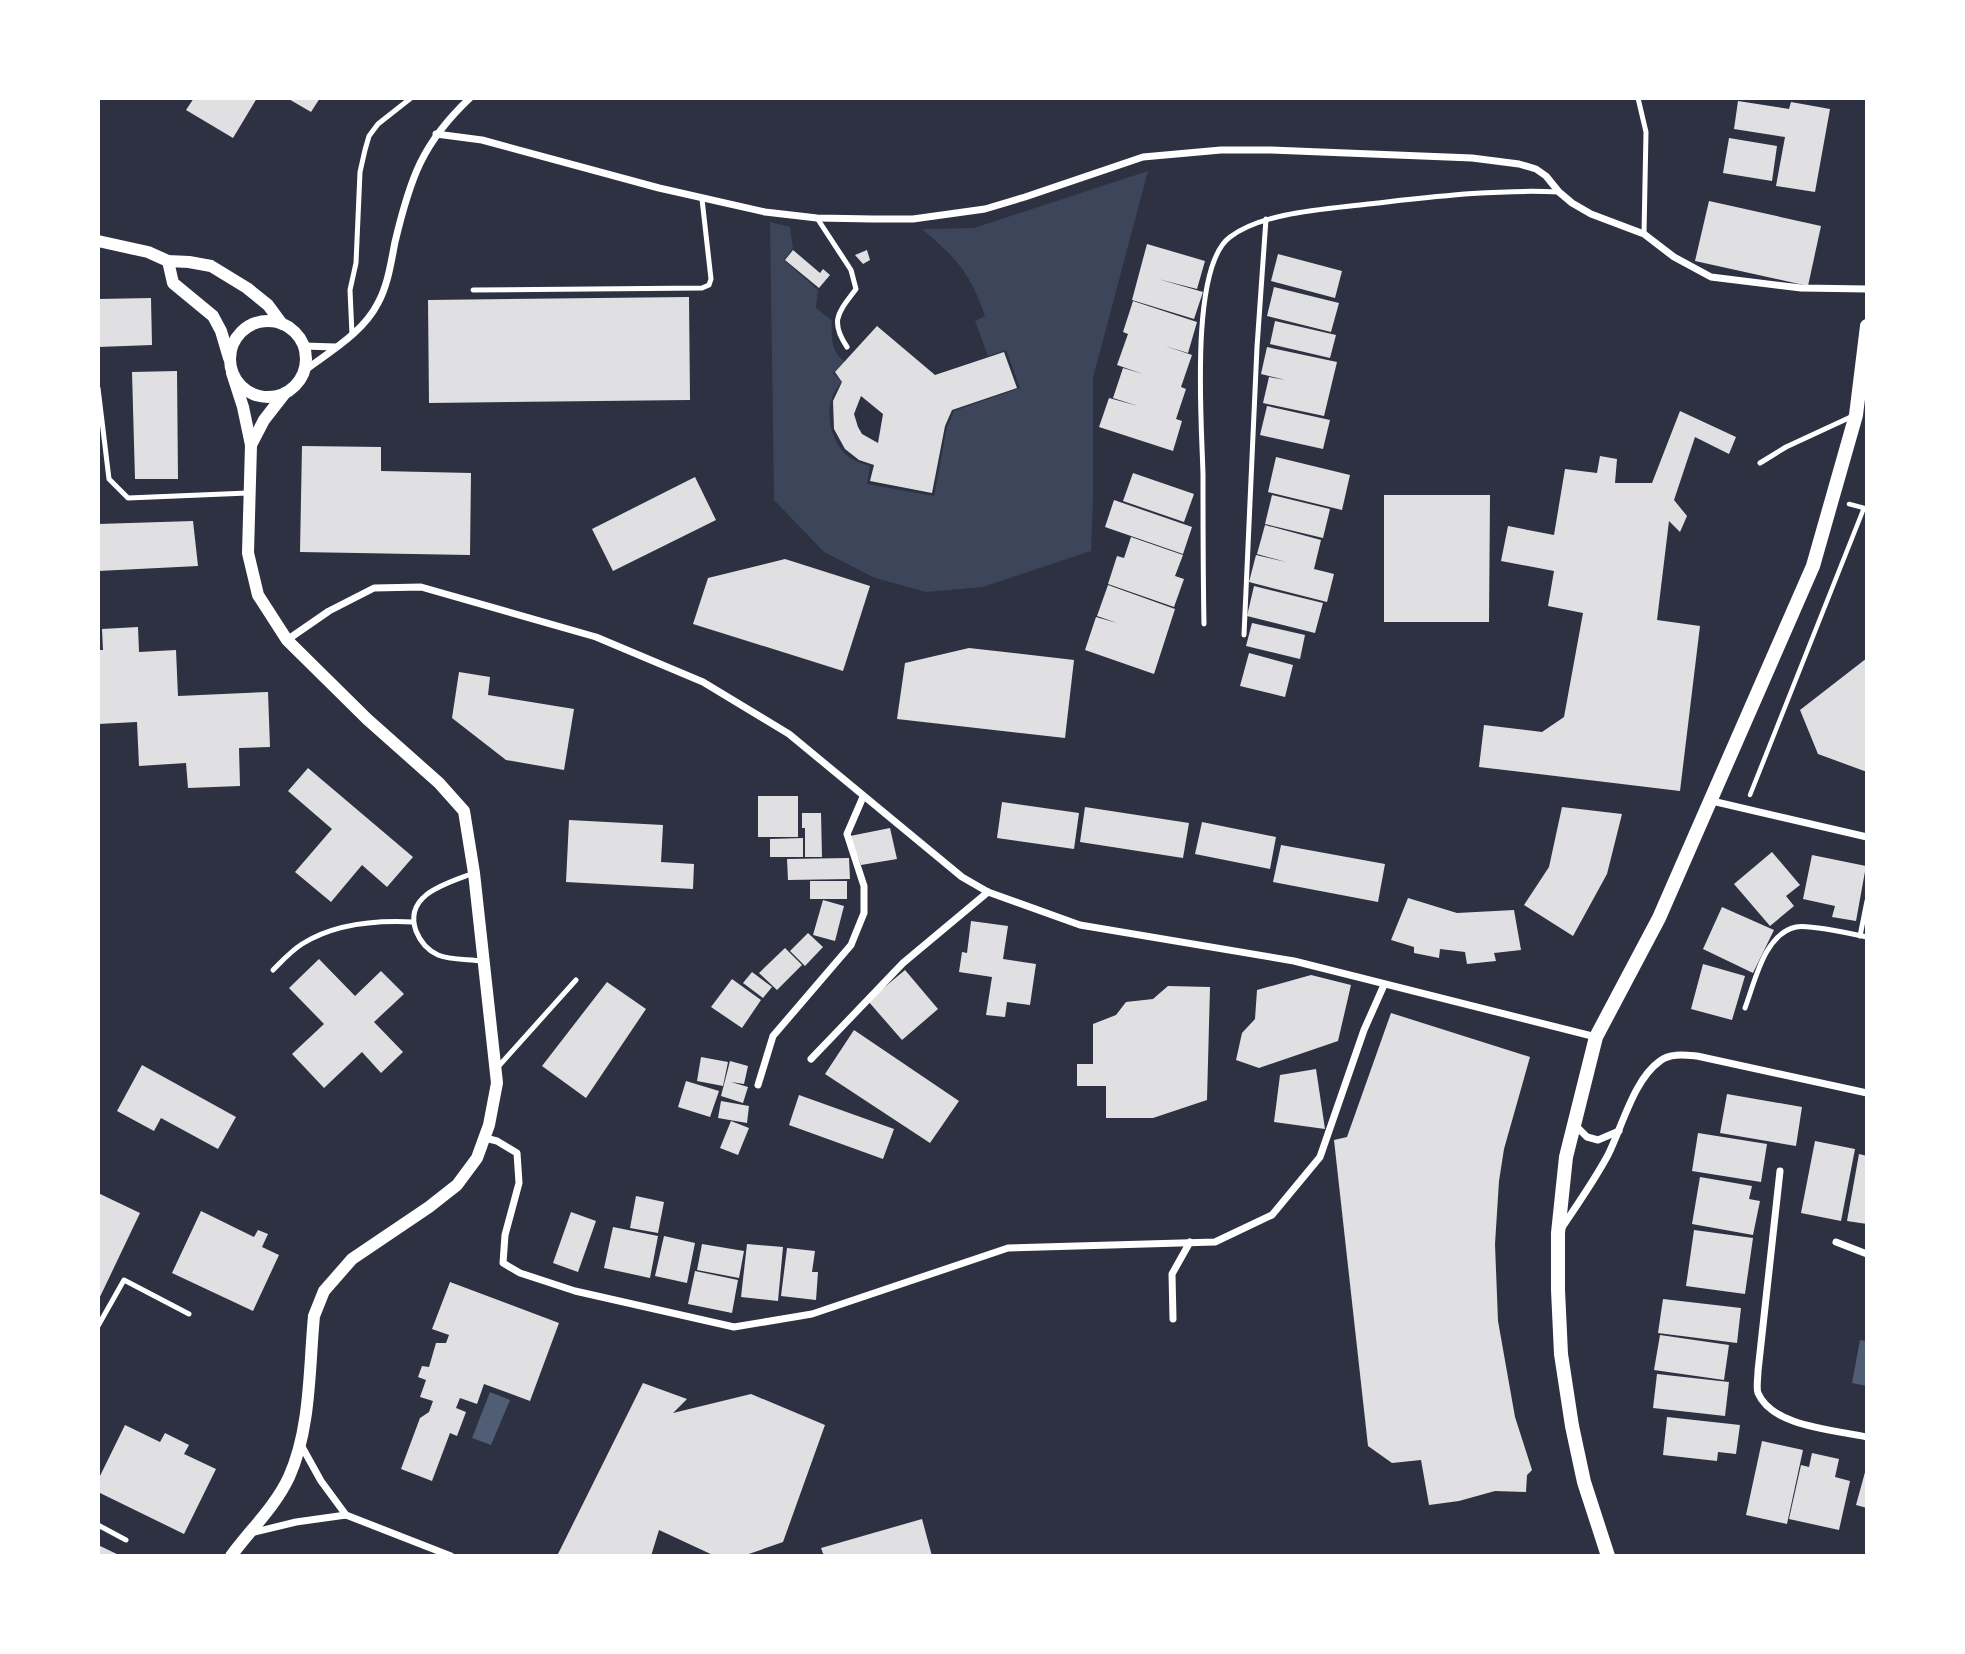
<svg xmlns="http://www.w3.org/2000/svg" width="1965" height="1654" font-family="'Fira Sans',sans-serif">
<rect width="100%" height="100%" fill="#2d3142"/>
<path fill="#3c4559" d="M1148 171 1093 378V502L1091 551 983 587 926 592 875 578 824 552 774 500 770 222 790 227 793 248 784 260 818 290 816 308 832 321C831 338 831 351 845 362L833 373 842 382C822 401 827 439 849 457 855 461 863 464 870 466L867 484 934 496 947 427 954 411 1020 388 1006 350 988 356 975 321 985 316C970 272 956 258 922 229L974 228Z"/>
<g fill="#4f5d75">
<path d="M1860 1340 1867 1341V1386L1852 1383Z"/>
<path d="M490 1392 510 1400 491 1445 472 1438Z"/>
</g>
<g fill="#e0e0e3" fill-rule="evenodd">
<path d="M194 98H257L233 138 186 110Z"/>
<path d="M287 98H320L311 112Z"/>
<path d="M1738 101 1789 109 1791 102 1830 109 1815 192 1776 186 1785 137 1734 129Z"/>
<path d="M1729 138 1777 146 1772 181 1723 173Z"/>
<path d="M1709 201 1821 226 1808 286 1695 261Z"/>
<path d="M1147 244 1205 261 1197 289 1158 279 1203 292 1194 319 1132 300Z"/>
<path d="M793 250 820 273 823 269 830 275 819 288 785 260Z"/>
<path d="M867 250 870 260 863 264 855 255Z"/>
<path d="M1278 254 1342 271 1335 298 1271 281Z"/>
<path d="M1274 287 1339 303 1331 332 1267 316Z"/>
<path d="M689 297 690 400 429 403 428 300Z"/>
<path d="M151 298 152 345 98 347V299Z"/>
<path d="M1133 301 1197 322 1188 353 1165 346 1192 355 1181 387 1186 389 1176 419 1182 421 1173 451 1099 427 1109 398 1138 406 1113 398 1123 368 1143 374 1117 365 1128 334 1123 332Z"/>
<path d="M1275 321 1336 335 1330 358 1270 344Z"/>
<path d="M877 326 935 375 1004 352 1017 388 952 410 945 426 932 493 870 481 874 465 859 460 845 449 834 429 833 401 842 382 835 372ZM861 396 883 414 878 443 862 434 858 427 854 414Z"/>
<path d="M1267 347 1337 362 1324 416 1263 403 1269 377 1286 380 1261 374Z"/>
<path d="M177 371 178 479H135L132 372Z"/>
<path d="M1267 406 1330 420 1323 449 1260 435Z"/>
<path d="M1680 411 1736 437 1729 454 1695 437 1674 500 1687 516 1680 532 1669 521 1657 620 1700 626 1680 791 1479 767 1484 725 1542 732 1564 717 1583 613 1548 606 1554 571 1501 561 1508 526 1554 535 1565 469 1597 473 1600 456 1617 459 1615 483H1652Z"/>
<path d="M302 446 381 447V471L471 473 470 555 300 552Z"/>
<path d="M1276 457 1350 475 1342 510 1268 492Z"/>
<path d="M1133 473 1194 494 1184 522 1123 501Z"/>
<path d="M695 477 716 520 613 571 592 529Z"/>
<path d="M1272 495 1330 509 1323 538 1265 524Z"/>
<path d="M1384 495H1490L1489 622H1384Z"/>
<path d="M1114 500 1192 527 1183 554 1105 527Z"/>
<path d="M193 521 198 566 98 571V524Z"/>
<path d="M1265 525 1321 540 1314 569 1334 574 1327 602 1249 582 1256 555 1286 562 1257 554Z"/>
<path d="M1131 537 1183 555 1175 576 1184 579 1174 607 1108 584 1117 556 1124 558Z"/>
<path d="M785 559 870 586 843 671 693 624 708 578Z"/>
<path d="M1108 585 1175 609 1154 674 1085 650 1096 617 1117 623 1097 616Z"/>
<path d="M1254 586 1323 603 1315 633 1247 616Z"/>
<path d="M1252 623 1305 635 1300 659 1246 646Z"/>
<path d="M138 627 139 652 176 650 178 696 268 692 270 747 239 748 240 786 188 788 186 763 139 766 137 722 98 724V650H103L102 629Z"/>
<path d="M969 648 1074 660 1065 738 897 719 905 663Z"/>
<path d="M1249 653 1293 665 1285 697 1240 686Z"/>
<path d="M1867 658V772L1818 754 1800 710Z"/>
<path d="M459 672 490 677 488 695 574 709 564 770 506 760 452 718Z"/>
<path d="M308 768 413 857 387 887 362 865 331 902 295 872 332 829 288 791Z"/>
<rect x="758" y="796" width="40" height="41"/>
<path d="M1002 802 1079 813 1074 849 997 838Z"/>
<path d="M1085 807 1189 823 1183 858 1080 842Z"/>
<path d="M1562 807 1622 814 1607 874 1573 936 1524 905 1549 867Z"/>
<path d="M802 813H821L822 857H805V828H802Z"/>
<path d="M569 820 663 825 661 862 694 864 693 889 566 882Z"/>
<path d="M1202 822 1276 837 1270 869 1195 854Z"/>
<path d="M890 828 897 859 861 865 850 836Z"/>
<path d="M803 838V857H770V839Z"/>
<path d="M1281 845 1385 864 1378 902 1273 882Z"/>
<path d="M1772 852 1800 885 1786 896 1794 906 1770 926 1734 884Z"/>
<path d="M1812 855 1866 866 1856 921 1832 917 1835 906 1803 899Z"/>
<path d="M849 858 850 879 788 880 787 859Z"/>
<rect x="810" y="881" width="37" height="18"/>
<path d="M1408 898 1457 913 1514 910 1521 950 1494 953 1496 961 1467 964 1465 952 1440 949 1439 958 1414 953V947L1391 940Z"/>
<path d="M823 900 844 906 835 941 813 935Z"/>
<path d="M1722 907 1774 930 1753 973 1703 949Z"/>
<path d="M971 921 1008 926 1003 959 1036 964 1030 1005 1007 1002 1005 1017 986 1015 992 977 959 972 962 952 967 953Z"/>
<path d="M808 933 823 947 805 966 790 951Z"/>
<path d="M785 948 802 965 777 990 759 973Z"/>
<path d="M319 959 355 996 381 971 404 994 374 1022 403 1052 381 1073 362 1052 324 1088 292 1054 324 1024 289 988Z"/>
<path d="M1703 964 1745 976 1732 1020 1691 1009Z"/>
<path d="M905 970 938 1009 902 1040 868 1001Z"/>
<path d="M752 972 772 987 763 998 743 983Z"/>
<path d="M1311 975 1351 985 1338 1041 1259 1068 1236 1060 1242 1033 1255 1019 1257 990Z"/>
<path d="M732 979 761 1000 742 1028 711 1007Z"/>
<path d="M607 982 646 1009 586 1098 542 1066Z"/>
<path d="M1168 986 1210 987 1207 1100 1153 1118H1106V1086H1077V1064H1093V1024L1116 1015 1126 1002 1153 999Z"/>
<path d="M1391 1013 1530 1057 1504 1149 1499 1181 1495 1244 1498 1321 1515 1417 1532 1470 1527 1475 1526 1492 1495 1491 1459 1501 1429 1505 1421 1460 1392 1463 1368 1446 1334 1140 1347 1137Z"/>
<path d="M854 1030 959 1101 930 1143 825 1074Z"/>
<path d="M701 1057 728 1062 723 1086 697 1081Z"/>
<path d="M730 1061 748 1066 744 1084 731 1082 748 1087 743 1103 721 1096Z"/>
<path d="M142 1065 236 1117 218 1149 161 1118 154 1131 117 1111Z"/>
<path d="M1316 1069 1325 1129 1274 1122 1280 1075Z"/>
<path d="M686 1081 719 1091 710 1117 678 1107Z"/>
<path d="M1727 1094 1802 1107 1796 1146 1720 1133Z"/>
<path d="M799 1095 894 1129 883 1159 789 1125Z"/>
<path d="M721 1101 749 1106 747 1123 718 1118Z"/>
<path d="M731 1121 749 1128 738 1155 720 1148Z"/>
<path d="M1698 1133 1767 1144 1761 1182 1692 1171Z"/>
<path d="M1815 1141 1855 1149 1841 1221 1801 1213Z"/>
<path d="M1859 1154 1867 1156V1224L1847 1221Z"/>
<path d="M1700 1177 1752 1186 1749 1199 1760 1201 1753 1235 1692 1224Z"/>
<path d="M98 1193 140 1213 98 1301Z"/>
<path d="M636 1196 664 1202 658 1233 630 1228Z"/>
<path d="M201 1211 254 1237 258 1230 268 1234 262 1247 279 1255 253 1311 172 1273Z"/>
<path d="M571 1212 596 1221 578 1272 553 1263Z"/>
<path d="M613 1227 658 1236 650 1278 604 1268Z"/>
<path d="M1694 1230 1753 1238 1745 1294 1686 1286Z"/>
<path d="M664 1236 695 1243 687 1283 655 1276Z"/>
<path d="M702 1244 744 1251 739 1278 697 1270Z"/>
<path d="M747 1244 783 1247 778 1301 741 1297Z"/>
<path d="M787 1248 815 1251 812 1272H818L816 1300 781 1296Z"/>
<path d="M695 1271 738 1280 732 1313 688 1304Z"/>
<path d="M450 1282 559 1323 530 1401 484 1384 477 1404 460 1398 456 1408 466 1412 457 1436 450 1433 432 1481 401 1469 420 1418 429 1412 433 1401 420 1397 426 1380 418 1377 422 1366 429 1367 436 1343H446L449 1335 432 1329Z"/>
<path d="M1663 1299 1741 1308 1737 1343 1658 1333Z"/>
<path d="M1660 1335 1729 1345 1724 1380 1654 1370Z"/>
<path d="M1657 1374 1729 1382 1725 1416 1653 1408Z"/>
<path d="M643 1383 687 1399 673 1413 751 1394 825 1425 783 1542 743 1556H715L659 1530 651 1556H557Z"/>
<path d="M1667 1417 1740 1425 1736 1454 1718 1452 1717 1461 1663 1455Z"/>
<path d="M125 1425 160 1442 165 1433 189 1445 184 1454 216 1469 184 1534 98 1492V1480Z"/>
<path d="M1762 1441 1803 1450 1787 1524 1746 1515Z"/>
<path d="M1812 1453 1839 1459 1835 1477 1850 1481 1839 1530 1789 1519 1801 1465 1809 1467Z"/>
<path d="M1867 1465V1508L1856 1505Z"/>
<path d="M922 1519 932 1556H824L821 1548Z"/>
<path d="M98 1545 121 1556H98Z"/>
</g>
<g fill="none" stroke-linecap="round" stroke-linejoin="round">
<path stroke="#fff" stroke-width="4.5" d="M1750 795 1864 508 1849 504"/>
<g stroke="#fff" stroke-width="5">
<path d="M1638 98 1646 132 1644 234"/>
<path d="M817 218 851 270 856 289C839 312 829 320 847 347"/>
<path d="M473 290 702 288 709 285 711 279 702 199"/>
<path d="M352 335 350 290 356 263 360 172 365 150 369 136 378 124 411 98"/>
<path d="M98 388 109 479 128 498 248 493"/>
<path d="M1760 463 1786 447 1853 416"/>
<path d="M1204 624C1203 575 1203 525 1203 475 1202 427 1189 267 1230 237 1263 212 1327 209 1368 204 1432 197 1494 189 1559 192"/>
<path d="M1244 635 1257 347 1266 219"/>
<path d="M474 873C448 883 403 894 416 931 420 941 427 950 438 955 449 960 469 959 482 961"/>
<path d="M1860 936 1867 901"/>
<path d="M273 970C282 961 291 951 302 944 334 924 375 920 413 922"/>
<path d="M1745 1008C1755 982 1764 934 1796 927 1807 924 1853 934 1867 937"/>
<path d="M497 1068 576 980"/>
<path d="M98 1326 124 1280 189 1314"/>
<path d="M98 1525 126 1540"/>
</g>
<g stroke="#fff" stroke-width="7">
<path d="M436 134 482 140 659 188 765 212 817 218 873 219H913L985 209 1025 197 1143 157 1221 150H1271L1472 158 1519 164 1536 169 1546 176 1559 192 1572 203 1591 214 1644 234 1674 257 1711 277 1801 288 1867 289"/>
<path d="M304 346 335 347"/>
<path d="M304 371C329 352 363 333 378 303 388 285 391 262 395 242 410 179 422 143 470 98"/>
<path d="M287 640 329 611 374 588 421 587 596 637 703 682 789 734 962 877 988 892 1080 925 1294 961 1596 1037"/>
<path d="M1712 801 1867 837"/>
<path d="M811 1059 903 963 988 892"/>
<path d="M758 1085 773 1036 851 945 864 913V886L847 834 863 797"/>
<path d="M1575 1125 1587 1137 1598 1140 1619 1131"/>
<path d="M485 1138 497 1141 517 1153 519 1183 505 1235 503 1263 520 1273 575 1291 734 1327 812 1314 1008 1248 1215 1242 1272 1215 1320 1157 1364 1030 1384 985"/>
<path d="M1780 1171 1758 1371C1758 1378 1756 1388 1758 1393 1772 1427 1836 1430 1867 1437"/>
<path d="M1561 1229C1577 1205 1594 1181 1608 1155 1622 1127 1634 1079 1660 1061 1670 1053 1685 1055 1697 1056L1867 1093"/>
<path d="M1836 1242 1867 1254"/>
<path d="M1173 1319 1172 1274 1190 1242"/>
<path d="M301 1445 321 1481 346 1515"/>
<path d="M251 1533 296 1522 346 1515 451 1556"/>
</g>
<g stroke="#fff" stroke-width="12">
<path d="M98 241 148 252 168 261 189 262 211 266 247 288 268 305 282 324"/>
<path d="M168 261 173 283 213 316 221 331 229 358"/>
<circle cx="268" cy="359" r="38"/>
<path d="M251 445 264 420 285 393"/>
<path d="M231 1556C250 1530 275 1507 289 1477 311 1428 309 1368 314 1316L324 1291 352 1259 429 1207 457 1185 477 1158 489 1125 497 1083 474 873 464 811 439 783 367 719 287 640 258 595 248 553 251 445 243 407 232 373"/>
</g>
<path stroke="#fff" stroke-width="14" d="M1608 1556 1584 1482 1572 1426 1561 1354 1558 1290V1233L1566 1157 1596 1037 1659 918 1813 566 1856 415 1867 326"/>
</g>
<rect width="1965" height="1654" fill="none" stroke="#ffffff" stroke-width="200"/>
</svg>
